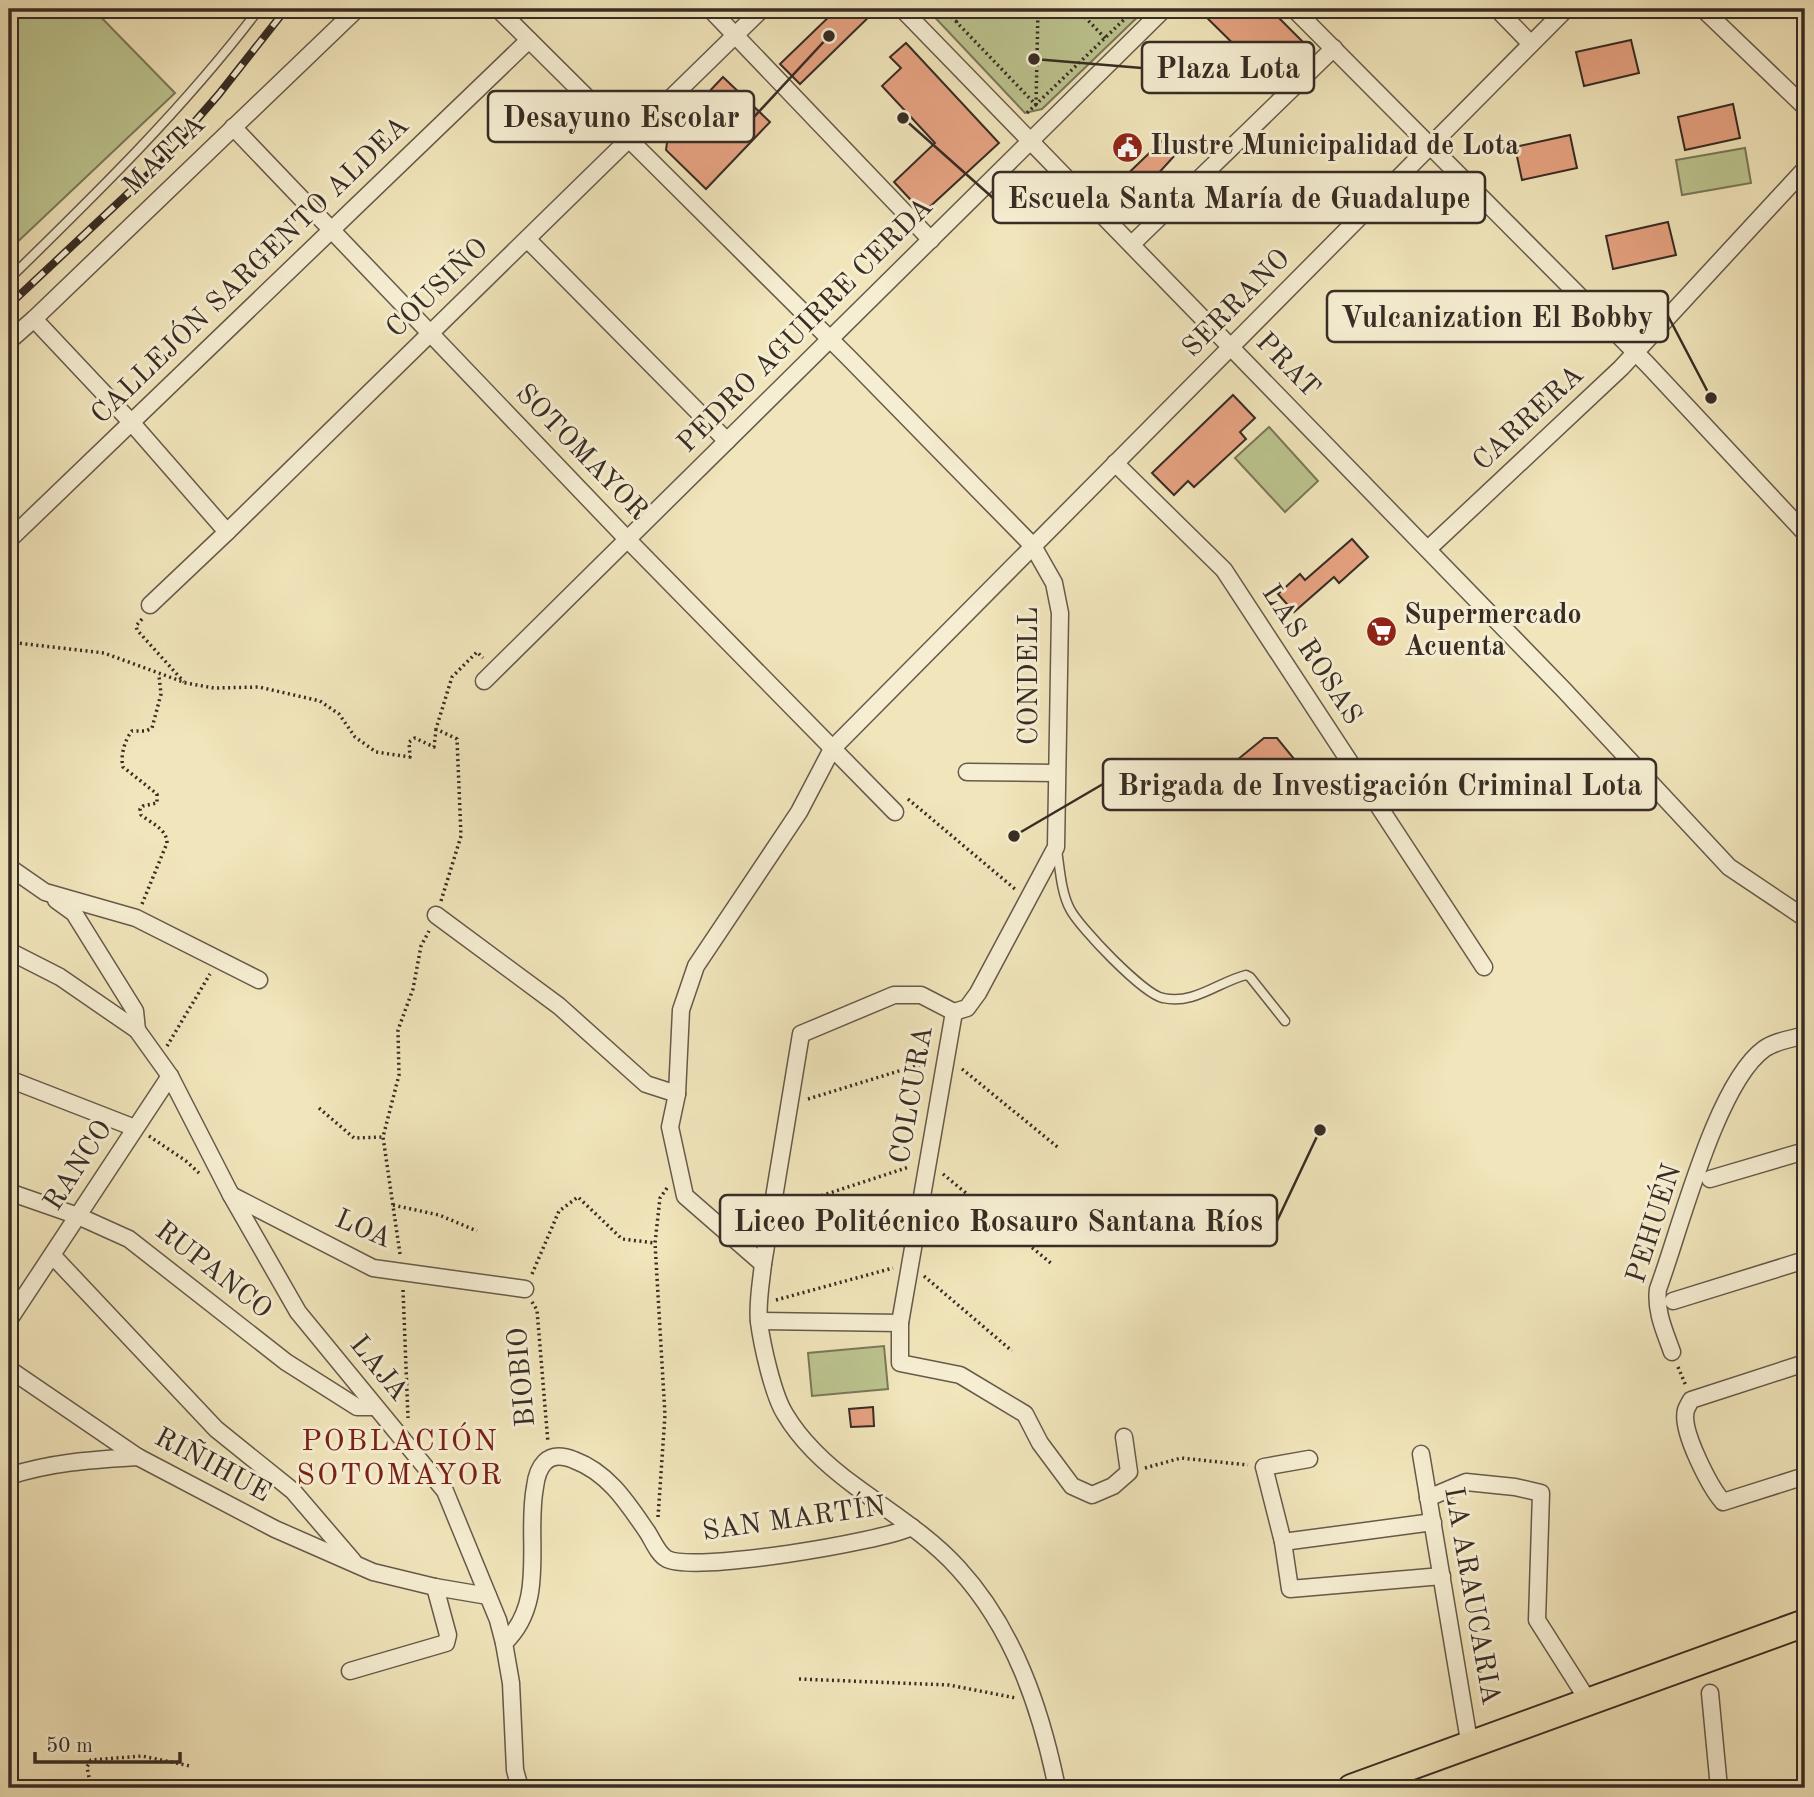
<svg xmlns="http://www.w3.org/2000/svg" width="1814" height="1797" font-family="'Old Standard TT',serif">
<rect width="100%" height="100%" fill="#f1e5bb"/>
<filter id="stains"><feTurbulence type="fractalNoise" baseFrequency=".00286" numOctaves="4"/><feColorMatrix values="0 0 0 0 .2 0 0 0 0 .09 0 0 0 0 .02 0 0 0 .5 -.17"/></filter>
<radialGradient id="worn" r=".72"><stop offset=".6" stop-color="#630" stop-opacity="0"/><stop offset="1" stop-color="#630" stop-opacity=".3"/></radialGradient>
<g fill="#bcc48f" stroke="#7a785a" stroke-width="2">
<path d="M9 9H93L175 93 9 250Z"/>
<path d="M927 9H1146L1042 109 1025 113Z"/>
<path d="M1745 148 1751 183 1682 195 1676 160Z"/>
<path d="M1269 427 1318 481 1285 512 1235 458Z"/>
<path d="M884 1346 888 1389 812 1396 808 1353Z"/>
</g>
<g fill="#e6a281" stroke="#372c24" stroke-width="2">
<path d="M837 9H877L800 84 780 64Z"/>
<path d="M1198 9H1270L1302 41 1267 77Z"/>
<path d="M1631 40 1639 73 1584 86 1576 52Z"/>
<path d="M906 43 999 143 923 213 894 182 935 143 882 86 901 68 890 57Z"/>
<path d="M723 77 770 122 706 189 666 150 668 135Z"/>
<path d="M1733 104 1740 138 1685 150 1678 117Z"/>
<path d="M1570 135 1577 168 1522 180 1515 147Z"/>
<path d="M1166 137 1175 147 1173 151 1176 154 1136 198 1131 193 1126 198 1115 186Z"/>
<path d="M1668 222 1676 255 1613 269 1606 236Z"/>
<path d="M1233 395 1255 418 1240 432 1246 439 1194 487 1188 481 1174 495 1152 473Z"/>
<path d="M1352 539 1368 557 1339 583 1334 577 1294 612 1278 594 1300 574 1305 580Z"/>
<path d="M1264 738H1277L1295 760 1248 797 1226 769Z"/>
<path d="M873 1407 874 1426 851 1427 849 1409Z"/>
</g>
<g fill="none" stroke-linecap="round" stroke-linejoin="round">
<defs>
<g id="service">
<path d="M9 279C97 193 185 107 259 9"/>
<path d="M1057 850C1060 869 1061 892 1070 909 1079 927 1143 994 1163 998 1194 1005 1218 982 1246 975L1250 977 1285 1021"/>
</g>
<g id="minor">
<path d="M498 9 849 358 1033 546 1054 583 1060 613 1056 847 978 993 967 1008 954 1012 921 995H894L801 1034 763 1264"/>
<path d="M710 9 931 240"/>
<path d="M902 9 1563 689 1729 867 1805 918"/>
<path d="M1294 9 1647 364 1805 533"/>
<path d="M1497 9 1531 44"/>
<path d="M1703 9 1805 107"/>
<path d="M233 127 627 539 895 812"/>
<path d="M527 239 727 441"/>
<path d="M1132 244 1334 48"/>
<path d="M34 319 131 422 227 532"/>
<path d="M9 341 34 319 357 9"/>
<path d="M1115 463 1224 570 1484 967"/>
<path d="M9 540 529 40"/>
<path d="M1428 549 1621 368 1805 169"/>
<path d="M150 605 227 532 762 9"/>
<path d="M484 681 1164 9"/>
<path d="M967 772 1056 773"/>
<path d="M9 867 45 892 136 918 259 980"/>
<path d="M56 900 74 913 135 1011 137 1030"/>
<path d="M436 915 559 1006 646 1084 677 1094"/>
<path d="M9 951 60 977 137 1030 170 1076 231 1195 298 1312 445 1491 498 1620 504 1643 511 1683 515 1770 520 1788"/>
<path d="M954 1012 900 1323V1363L960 1375 1025 1414 1040 1443 1072 1486 1092 1495 1113 1486 1129 1472 1124 1437"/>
<path d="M9 1079 135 1128"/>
<path d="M1710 1179 1805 1151"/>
<path d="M9 1192 78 1216 129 1239 286 1362 357 1407H374"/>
<path d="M231 1195 373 1268 525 1289"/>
<path d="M53 1256 216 1429 293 1491 353 1561"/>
<path d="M1673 1301 1805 1260"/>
<path d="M9 1320 170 1076"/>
<path d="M759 1321 900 1323"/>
<path d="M1672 1352C1665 1332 1655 1311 1658 1289 1680 1230 1716 1084 1764 1049 1775 1041 1792 1039 1805 1035"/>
<path d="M1805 1363 1691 1400C1689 1404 1687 1407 1686 1410 1680 1430 1710 1487 1723 1502L1805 1476"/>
<path d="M9 1369 138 1457 275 1529 373 1572 435 1587 488 1596"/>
<path d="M1421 1454 1470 1747"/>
<path d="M1309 1459 1264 1467 1283 1542 1290 1589 1442 1576"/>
<path d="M9 1476C53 1462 91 1460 138 1457"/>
<path d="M1428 1498 1466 1482 1515 1487 1541 1493 1537 1620 1589 1702"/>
<path d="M1283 1542 1433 1522"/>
<path d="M504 1643C548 1602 525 1539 535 1487 536 1478 538 1469 545 1462 553 1454 564 1456 574 1460 609 1473 628 1504 648 1533 653 1541 658 1554 667 1559 696 1573 879 1542 912 1527"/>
<path d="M350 1671 446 1643 448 1635 435 1587"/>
<path d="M1710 1693 1719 1788"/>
<path d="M1057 1788C1041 1709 1014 1629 958 1568 929 1536 890 1512 855 1486 829 1467 801 1441 785 1414 773 1395 762 1345 759 1322 757 1304 761 1283 763 1264L685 1196 670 1127 677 1094 681 1010 696 966 799 812 832 749 1566 9"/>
</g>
<path id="primary" d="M1351 1788 1805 1623"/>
</defs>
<use href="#service" stroke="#665a4a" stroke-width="11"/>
<use href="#minor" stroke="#665a4a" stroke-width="19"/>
<use href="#primary" stroke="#372c24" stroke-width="30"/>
<g stroke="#372c24" stroke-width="3.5" stroke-dasharray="2 3.5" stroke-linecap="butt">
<path d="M944 9 1037 106"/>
<path d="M1077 9 1106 39"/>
<path d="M956 22 969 9"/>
<path d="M1036 105 1038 9"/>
<path d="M1027 113 1135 9"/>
<path d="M142 619 136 626 137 630 184 682"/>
<path d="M9 642 104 653 186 683 214 688 259 687 320 701 339 714 355 737 376 752 410 757 409 742 415 738 434 747 436 730"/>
<path d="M908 799 1015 889"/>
<path d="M441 901 461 836 457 739 436 729 452 677 477 652 483 658"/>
<path d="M142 904 167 843C167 829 151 823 141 815L140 809 143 806 157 803V794L123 767C120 756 125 739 132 731H146L152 728 161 694 159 676"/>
<path d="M167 1046 210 974"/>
<path d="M962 1069 1060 1149"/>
<path d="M808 1099 928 1062"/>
<path d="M319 1108 354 1138 383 1137"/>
<path d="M149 1136 186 1161 199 1173"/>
<path d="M943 1174 1052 1264"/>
<path d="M393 1205 439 1215 477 1231"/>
<path d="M790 1206 909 1167"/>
<path d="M400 1254 383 1137 399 1075 398 1030 413 989 421 946 429 931"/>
<path d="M532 1274 559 1211 578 1197 622 1239 655 1243"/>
<path d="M924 1276 1012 1351"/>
<path d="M403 1290 408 1418"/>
<path d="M776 1300 893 1268"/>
<path d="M532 1302 537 1310 548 1443"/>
<path d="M1678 1367 1686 1386"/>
<path d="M1145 1468 1181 1458 1248 1465"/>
<path d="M658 1517 665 1415 655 1243 660 1198 667 1188"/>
<path d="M799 1679 949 1685 1016 1698"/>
<path d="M91 1788 87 1767 91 1760 142 1756 190 1766"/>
</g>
<use href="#service" stroke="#f6eed3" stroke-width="8"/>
<use href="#minor" stroke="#f6eed3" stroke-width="16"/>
<use href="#primary" stroke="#f1e5bb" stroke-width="26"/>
<defs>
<path id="rail" d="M9 305 151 172 219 94 286 9"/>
</defs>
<use href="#rail" stroke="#372c24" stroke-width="8"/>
<use href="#rail" stroke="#f6eed3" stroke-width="5" stroke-dasharray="16" stroke-linecap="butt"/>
</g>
<defs>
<symbol id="civic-disc" viewBox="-11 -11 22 22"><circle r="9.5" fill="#8f2418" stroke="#f6eed3"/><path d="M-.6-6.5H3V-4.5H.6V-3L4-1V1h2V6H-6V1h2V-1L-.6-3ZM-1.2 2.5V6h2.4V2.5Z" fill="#fff"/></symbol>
<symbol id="supermarket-disc" viewBox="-11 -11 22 22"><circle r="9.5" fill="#8f2418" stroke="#f6eed3"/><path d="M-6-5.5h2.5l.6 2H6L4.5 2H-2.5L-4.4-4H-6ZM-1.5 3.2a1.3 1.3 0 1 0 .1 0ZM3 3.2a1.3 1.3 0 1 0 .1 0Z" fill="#fff"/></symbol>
</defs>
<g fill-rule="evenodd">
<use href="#civic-disc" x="1110" y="130" width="35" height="35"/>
<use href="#supermarket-disc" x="1364" y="614" width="35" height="35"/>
</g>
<g text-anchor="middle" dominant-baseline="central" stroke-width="6" stroke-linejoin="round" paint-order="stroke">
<g font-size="28" font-weight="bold" fill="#372c24" stroke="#f6eed3" text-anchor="start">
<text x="1150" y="147">Ilustre Municipalidad de Lota</text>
<text x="1404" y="616">Supermercado<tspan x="1404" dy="32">Acuenta</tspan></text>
</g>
<g font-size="28" fill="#372c24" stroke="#f6eed3">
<text transform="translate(165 156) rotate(-44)">MATTA</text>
<text transform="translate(251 271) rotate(-44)">CALLEJÓN SARGENTO ALDEA</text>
<text transform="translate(438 289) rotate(-44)">COUSIÑO</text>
<text transform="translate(1237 304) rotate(-45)">SERRANO</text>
<text transform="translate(806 326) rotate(-45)">PEDRO AGUIRRE CERDA</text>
<text transform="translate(1287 366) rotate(46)">PRAT</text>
<text transform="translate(1529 419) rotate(-43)">CARRERA</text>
<text transform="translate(581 453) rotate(46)">SOTOMAYOR</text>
<text transform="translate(1311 655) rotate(57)">LAS ROSAS</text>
<text transform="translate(1030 676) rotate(-90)">CONDELL</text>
<text transform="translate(913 1095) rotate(-80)">COLCURA</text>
<text transform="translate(79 1166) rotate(-57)">RANCO</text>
<text transform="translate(1655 1224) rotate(-72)">PEHUÉN</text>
<text transform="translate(363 1230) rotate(23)">LOA</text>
<text transform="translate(213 1271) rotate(38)">RUPANCO</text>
<text transform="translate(378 1369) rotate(51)">LAJA</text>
<text transform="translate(523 1377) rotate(-95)">BIOBIO</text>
<text transform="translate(212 1466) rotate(28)">RIÑIHUE</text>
<text transform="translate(794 1520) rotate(-8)">SAN MARTÍN</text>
<text transform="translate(1471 1596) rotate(80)">LA ARAUCARIA</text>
</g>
<g font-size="30" letter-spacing="2" fill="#7a1f14" stroke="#f6eed3">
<text x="400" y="1442">POBLACIÓN<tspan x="400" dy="34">SOTOMAYOR</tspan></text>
</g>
</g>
<path fill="none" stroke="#372c24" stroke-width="2.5" d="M1034 59L1142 68M829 36L754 117M903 118L993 198M1711 398L1668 316M1014 836L1103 784M1320 1130L1277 1221"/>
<g fill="#372c24" stroke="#f6eed3" stroke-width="2.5">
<circle cx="1034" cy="59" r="7"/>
<circle cx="829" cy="36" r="7"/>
<circle cx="903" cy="118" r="7"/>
<circle cx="1711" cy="398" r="7"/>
<circle cx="1014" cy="836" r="7"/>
<circle cx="1320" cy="1130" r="7"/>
</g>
<g fill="#f6eed3" stroke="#372c24" stroke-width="2.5">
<rect x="1142" y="42" width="172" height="51" rx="7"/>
<rect x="488" y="91" width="266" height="51" rx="7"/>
<rect x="993" y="172" width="492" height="51" rx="7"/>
<rect x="1327" y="291" width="341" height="51" rx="7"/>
<rect x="1103" y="759" width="553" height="51" rx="7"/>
<rect x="720" y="1195" width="557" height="51" rx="7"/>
</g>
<g font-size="30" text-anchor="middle" font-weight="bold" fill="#372c24">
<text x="1228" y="78">Plaza Lota</text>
<text x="621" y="127">Desayuno Escolar</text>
<text x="1239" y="208">Escuela Santa María de Guadalupe</text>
<text x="1497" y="327">Vulcanization El Bobby</text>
<text x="1380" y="795">Brigada de Investigación Criminal Lota</text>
<text x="998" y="1231">Liceo Politécnico Rosauro Santana Ríos</text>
</g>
<rect width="1814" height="1797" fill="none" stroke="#f1e5bb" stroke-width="35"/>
<rect x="10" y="10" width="1793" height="1776" fill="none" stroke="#372c24" stroke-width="3.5"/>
<rect x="18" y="18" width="1779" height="1762" fill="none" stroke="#372c24" stroke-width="2"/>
<path d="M35 1752v10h145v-10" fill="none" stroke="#372c24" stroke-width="3.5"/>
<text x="46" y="1752" font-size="21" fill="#372c24" stroke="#f6eed3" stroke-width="5" paint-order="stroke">50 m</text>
<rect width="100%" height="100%" filter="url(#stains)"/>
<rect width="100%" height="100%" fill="url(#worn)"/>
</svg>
